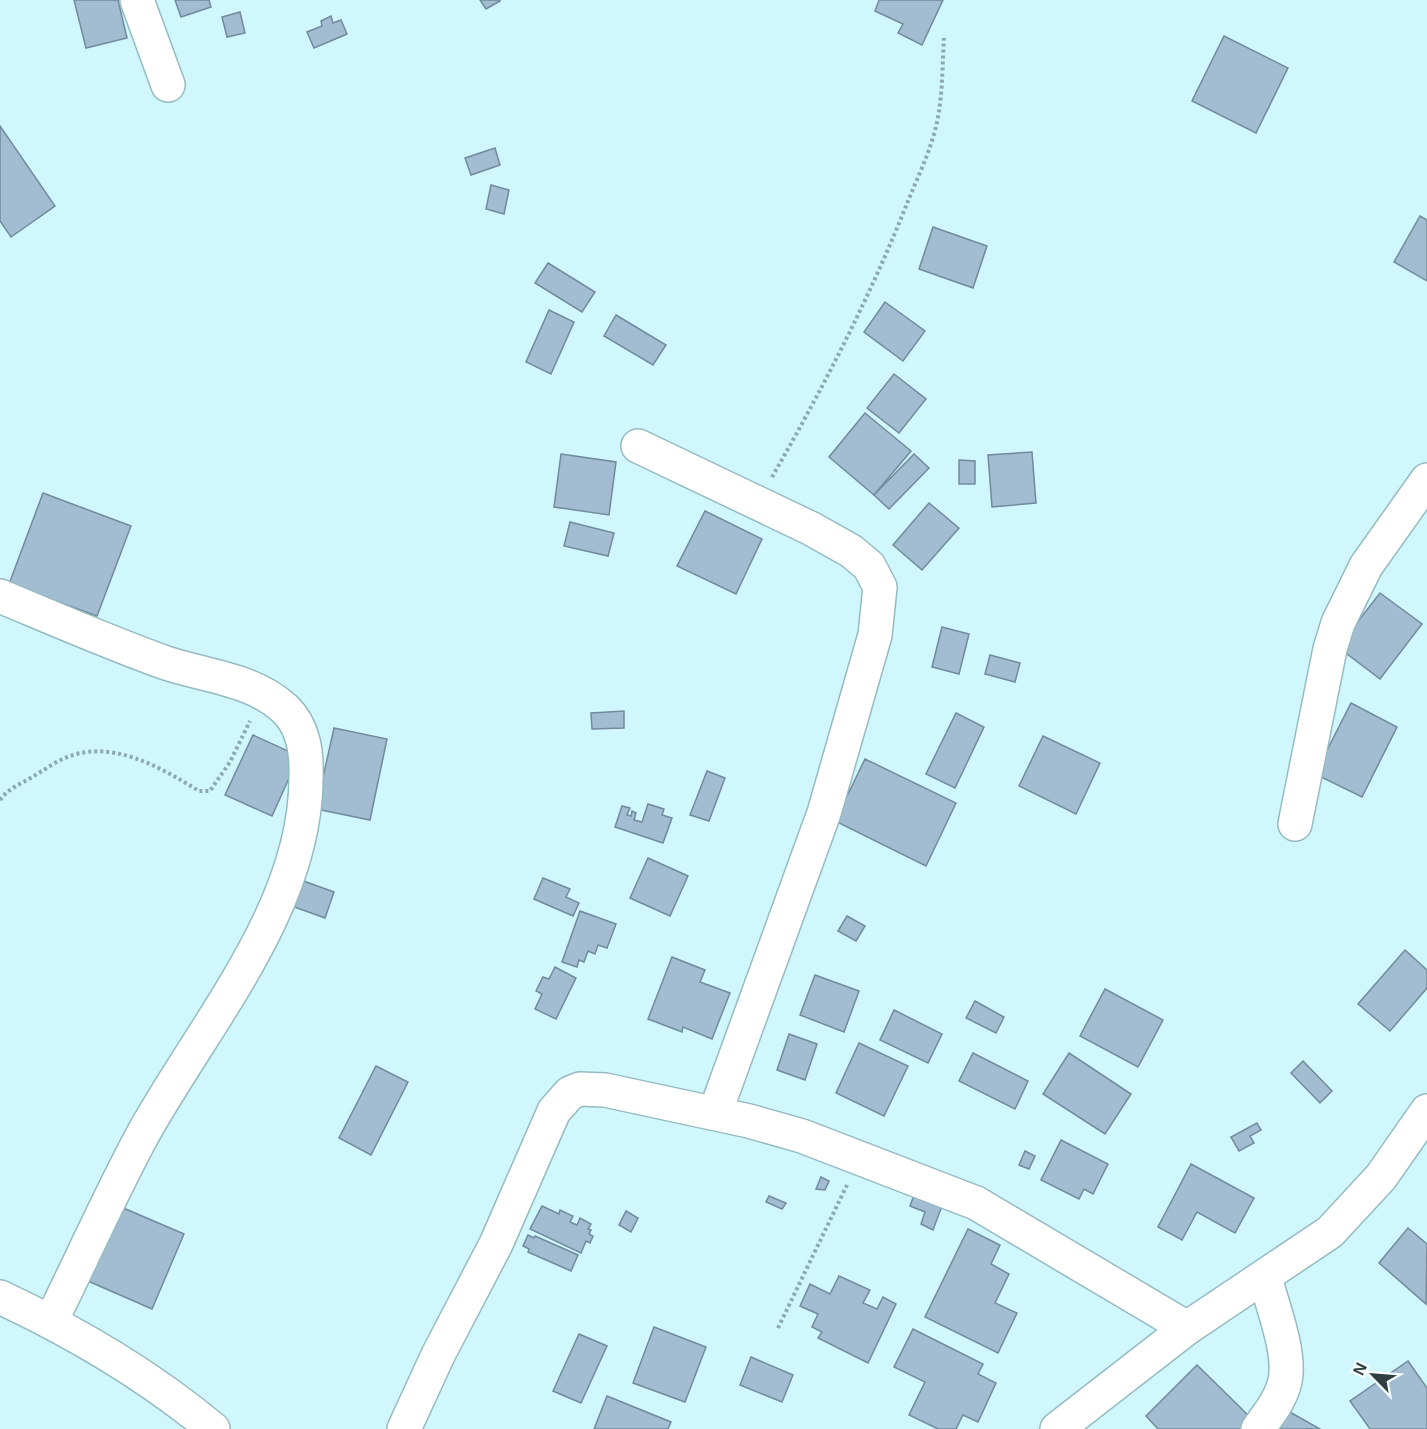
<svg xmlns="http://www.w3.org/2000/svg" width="1427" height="1429" font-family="Helvetica,sans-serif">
<rect width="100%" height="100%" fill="#d0f7fd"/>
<g fill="#a2bdd1" stroke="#718a9e" stroke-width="1.5">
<path d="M74 0H118L127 38 86 48Z"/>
<path d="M175 0H209L211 7 181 17Z"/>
<path d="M480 0H500V1L486 9Z"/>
<path d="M879 0H943L922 45 898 33 903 24 875 11Z"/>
<path d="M240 12 245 33 227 37 222 17Z"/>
<path d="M331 16 333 23 341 20 347 34 314 48 307 32 322 26 321 21Z"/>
<path d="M1224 36 1288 68 1256 133 1192 101Z"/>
<path d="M0 126 55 206 11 237 0 221Z"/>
<path d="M495 148 500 165 471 175 465 158Z"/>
<path d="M491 185 509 190 504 214 486 209Z"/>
<path d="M1420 216 1427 220V281L1394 262Z"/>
<path d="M933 227 987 246 973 288 919 269Z"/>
<path d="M548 263 595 292 582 312 535 283Z"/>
<path d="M885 302 925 331 903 361 864 332Z"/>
<path d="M549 310 574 322 551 374 526 362Z"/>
<path d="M616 315 666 345 653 365 604 336Z"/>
<path d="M894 374 926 399 899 433 867 408Z"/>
<path d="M865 413 911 451 874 495 829 457Z"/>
<path d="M1032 452 1036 503 992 507 988 455Z"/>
<path d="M561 454 616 462 609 515 554 507Z"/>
<path d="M914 454 929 468 889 509 874 495Z"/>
<path d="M959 460 975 461V484H959Z"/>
<path d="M43 493 131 526 97 616 9 584Z"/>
<path d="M929 503 959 528 922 570 893 545Z"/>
<path d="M705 511 762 539 736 594 677 566Z"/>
<path d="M570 522 614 533 608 556 564 546Z"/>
<path d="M1380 593 1422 624 1380 679 1338 647Z"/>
<path d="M942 627 969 634 959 674 932 667Z"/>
<path d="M990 655 1020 663 1015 682 985 674Z"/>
<path d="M1351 703 1397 727 1362 797 1315 774Z"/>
<path d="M624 711V728L592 729 591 713Z"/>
<path d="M956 713 984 727 955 788 926 774Z"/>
<path d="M334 728 387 739 370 820 316 809Z"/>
<path d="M253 735 299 756 272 816 225 795Z"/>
<path d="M1043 736 1100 763 1076 814 1019 786Z"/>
<path d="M865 759 956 803 926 866 835 821Z"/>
<path d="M707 771 725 778 709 821 690 815Z"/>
<path d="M648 804 664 809 662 815 672 818 663 843 615 827 622 806 630 808 627 815 631 816 632 811 636 813 634 820 642 822Z"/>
<path d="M648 858 688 876 670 916 630 898Z"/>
<path d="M543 878 570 889 566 897 579 903 573 916 534 899Z"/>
<path d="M298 879 334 892 325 918 289 905Z"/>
<path d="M580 911 616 924 607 948 598 945 595 954 588 951 584 962 579 960 577 967 562 962Z"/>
<path d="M847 916 865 926 856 941 838 931Z"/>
<path d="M1405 950 1427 970V988L1390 1031 1358 1004Z"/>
<path d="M672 957 705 970 700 982 730 993 712 1039 683 1027 682 1032 648 1019Z"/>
<path d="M555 967 576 978 556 1019 535 1009 542 994 536 991 543 977 549 979Z"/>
<path d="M815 975 859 991 844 1032 800 1015Z"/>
<path d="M1105 989 1163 1020 1138 1067 1080 1036Z"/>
<path d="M975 1001 1004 1017 996 1033 966 1018Z"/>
<path d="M894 1010 942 1034 928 1063 880 1040Z"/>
<path d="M789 1034 817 1044 805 1080 777 1070Z"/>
<path d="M859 1043 908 1066 884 1116 836 1093Z"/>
<path d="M973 1053 1028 1081 1015 1109 959 1081Z"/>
<path d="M1069 1053 1131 1094 1105 1134 1043 1094Z"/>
<path d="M1303 1061 1332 1091 1320 1103 1291 1073Z"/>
<path d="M376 1066 408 1082 371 1155 339 1138Z"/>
<path d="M1257 1123 1261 1130 1250 1136 1254 1143 1239 1151 1231 1137Z"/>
<path d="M1061 1140 1108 1164 1093 1194 1084 1189 1079 1199 1041 1180Z"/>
<path d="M1025 1151 1035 1156 1029 1169 1019 1165Z"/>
<path d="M1191 1164 1254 1198 1235 1233 1197 1212 1182 1240 1158 1227Z"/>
<path d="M821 1177 829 1181 825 1190 816 1189Z"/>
<path d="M914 1195 942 1206 933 1230 921 1224 925 1212 910 1206Z"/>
<path d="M769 1196 786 1203 782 1209 766 1202Z"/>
<path d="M542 1206 559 1214 560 1210 573 1216 570 1222 577 1225 580 1218 591 1224 588 1229 591 1230 589 1234 593 1236 590 1243 586 1241 581 1253 530 1229Z"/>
<path d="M121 1207 184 1234 152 1309 88 1281Z"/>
<path d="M626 1211 638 1218 631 1232 619 1225Z"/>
<path d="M1408 1228 1427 1244 1426 1304 1379 1263Z"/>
<path d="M968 1229 1000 1245 991 1264 1009 1274 995 1303 1017 1313 998 1353 925 1317Z"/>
<path d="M528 1235 534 1238 535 1236 578 1255 571 1271 528 1252 529 1249 523 1246Z"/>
<path d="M839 1276 870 1290 863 1303 877 1309 883 1297 896 1304 868 1363 818 1338 822 1332 812 1327 818 1314 800 1306 810 1284 830 1294Z"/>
<path d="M654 1327 706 1347 685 1402 633 1383Z"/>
<path d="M913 1329 983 1364 978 1374 996 1383 978 1422 963 1415 956 1429H938L909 1415 925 1382 894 1367Z"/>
<path d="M579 1334 607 1346 581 1403 553 1391Z"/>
<path d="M751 1357 793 1375 782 1402 740 1385Z"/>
<path d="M1408 1361 1427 1388V1429H1370L1350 1401Z"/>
<path d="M1197 1365 1252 1419 1242 1429H1158L1146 1416Z"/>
<path d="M607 1396 671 1422 668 1429H594Z"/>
<path d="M1279 1406 1320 1429H1266Z"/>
</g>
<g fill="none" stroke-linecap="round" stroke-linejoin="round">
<defs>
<g id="minor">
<path d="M137 0 168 85"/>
<path d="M638 446 810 528 851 551 869 566 880 587 875 635 824 813 715 1113"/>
<path d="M0 596C55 619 110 643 166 663 205 676 253 679 285 709 304 727 307 753 306 778 306 908 204 1024 143 1134 110 1195 82 1259 51 1321"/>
<path d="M1295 824 1330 649 1338 623 1366 566 1427 480"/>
<path d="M0 1297C77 1333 148 1375 213 1429"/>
<path d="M404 1429 438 1355 496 1244 554 1111 570 1093 580 1089 605 1090 749 1121 802 1136 976 1203 1187 1328"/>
<path d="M1057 1429 1187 1328 1330 1232 1381 1177 1427 1111"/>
<path d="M1258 1429C1268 1415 1279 1402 1284 1385 1293 1356 1272 1306 1265 1277"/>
</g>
</defs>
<use href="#minor" stroke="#95bbc1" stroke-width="36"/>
<g stroke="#8caaae" stroke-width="4" stroke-dasharray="3 3" stroke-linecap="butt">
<path d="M772 477C822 390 869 299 906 206 915 183 927 159 934 134 943 104 942 70 944 38"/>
<path d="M0 800C9 787 24 783 37 774 46 769 55 762 65 758 111 738 160 767 199 791H210L230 762 250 721"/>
<path d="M778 1328 847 1185"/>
</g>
<use href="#minor" stroke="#fff" stroke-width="33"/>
</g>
<g transform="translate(1373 1375) rotate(295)" stroke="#f6feff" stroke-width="4.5" paint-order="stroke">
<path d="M0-4.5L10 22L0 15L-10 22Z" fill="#2f3f41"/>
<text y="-9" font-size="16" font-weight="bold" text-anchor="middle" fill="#2f3f41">N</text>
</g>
</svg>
